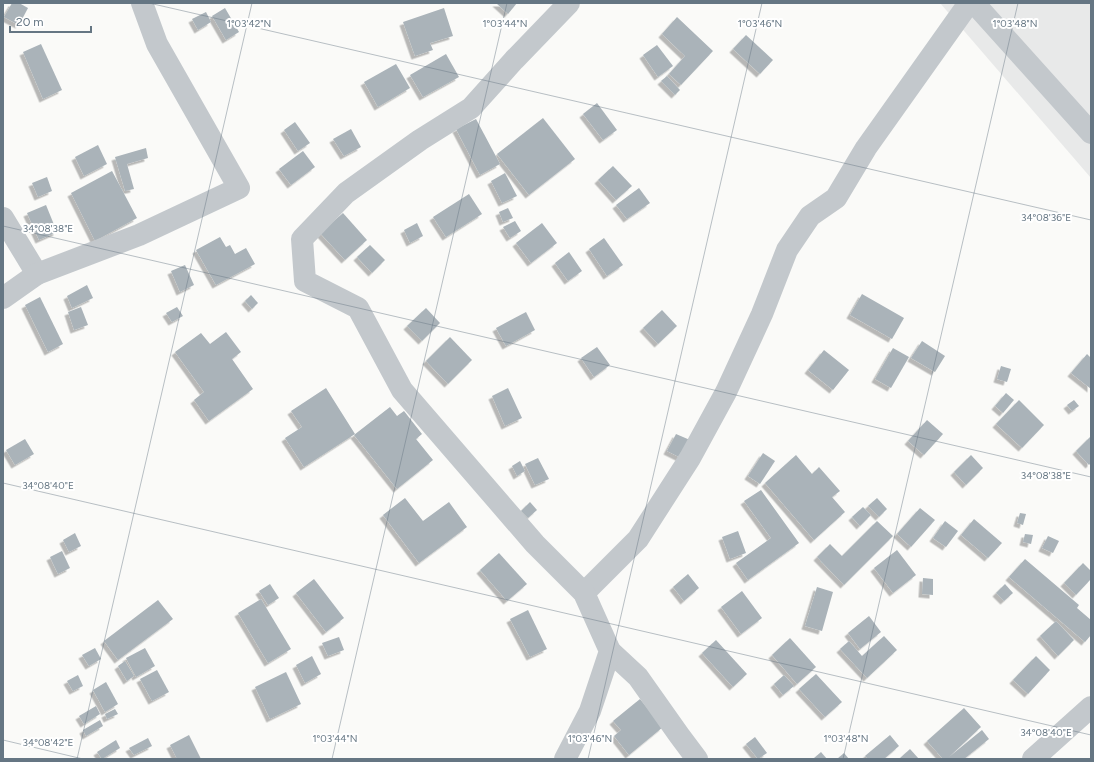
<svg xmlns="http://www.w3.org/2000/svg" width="1094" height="762" font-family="Figtree,sans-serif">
<defs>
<filter id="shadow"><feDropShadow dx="-3.5" dy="3.5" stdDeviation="0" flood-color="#0004"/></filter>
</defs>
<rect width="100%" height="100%" fill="#fafaf8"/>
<path fill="#e8e9e9" d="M940 3H1091V178Z"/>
<g fill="#aab3b9" filter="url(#shadow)">
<path d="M12 3H19L28 8 19 25 4 17Z"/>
<path d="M496 3H517L508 14Z"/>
<path d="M225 8 239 32 226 40 212 16Z"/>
<path d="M444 8 453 36 430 43 433 50 415 56 403 22Z"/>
<path d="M206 12 211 22 198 30 192 19Z"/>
<path d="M677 17 713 51 681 85 669 74 685 56 662 34Z"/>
<path d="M746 35 773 60 760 74 733 49Z"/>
<path d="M41 44 62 90 43 99 23 52Z"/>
<path d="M657 45 673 66 658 77 643 55Z"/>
<path d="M446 54 459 77 423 97 410 75Z"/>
<path d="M396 64 410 88 378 107 364 82Z"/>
<path d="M667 76 680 90 675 95 661 81Z"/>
<path d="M597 103 617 130 603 140 583 114Z"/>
<path d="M543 118 575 159 529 195 497 154Z"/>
<path d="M476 119 500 164 480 175 456 129Z"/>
<path d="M295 122 310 143 298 151 284 130Z"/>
<path d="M351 129 361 147 344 156 333 139Z"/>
<path d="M98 145 107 164 84 176 75 157Z"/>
<path d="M146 148 148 158 127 164 134 189 125 191 115 157Z"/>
<path d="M303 151 315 167 291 185 279 169Z"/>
<path d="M613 166 632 186 616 200 598 180Z"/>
<path d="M112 171 137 218 95 241 71 193Z"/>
<path d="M505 173 517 196 502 203 491 181Z"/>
<path d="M47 177 52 191 38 197 32 183Z"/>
<path d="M639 188 650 203 627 219 616 205Z"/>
<path d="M469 194 482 214 446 237 433 217Z"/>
<path d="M46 205 57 232 39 240 27 213Z"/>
<path d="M508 208 513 218 503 222 499 212Z"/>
<path d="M343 213 367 240 345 260 320 233Z"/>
<path d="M515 221 521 231 510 238 503 227Z"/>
<path d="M417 223 423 236 410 243 404 230Z"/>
<path d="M542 223 557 243 531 263 516 243Z"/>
<path d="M220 237 226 247 230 245 235 254 246 248 255 264 216 285 196 250Z"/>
<path d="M604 238 623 265 607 276 589 249Z"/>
<path d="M370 245 385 260 372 273 357 257Z"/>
<path d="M569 252 582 271 568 281 555 263Z"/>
<path d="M185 265 194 285 180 292 171 271Z"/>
<path d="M87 285 93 298 72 308 67 296Z"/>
<path d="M862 294 904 318 892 339 850 315Z"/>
<path d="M251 295 258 303 252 309 245 301Z"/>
<path d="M40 297 63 344 48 352 25 305Z"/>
<path d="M81 307 88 325 74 330 68 312Z"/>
<path d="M177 307 183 316 172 322 166 313Z"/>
<path d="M426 308 440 323 422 341 407 326Z"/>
<path d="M662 310 677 326 658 344 643 328Z"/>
<path d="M526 312 535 330 506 346 496 328Z"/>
<path d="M226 332 241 352 232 359 253 389 209 421 194 400 204 392 175 352 201 333 210 344Z"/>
<path d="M450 337 472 360 448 384 426 361Z"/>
<path d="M922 341 945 356 935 372 911 358Z"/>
<path d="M597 347 610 365 594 377 581 358Z"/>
<path d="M893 348 909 357 891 388 875 379Z"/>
<path d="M824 350 849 370 833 390 808 370Z"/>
<path d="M1087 354 1091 358V389L1071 373Z"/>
<path d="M1001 366 1011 369 1007 382 997 379Z"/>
<path d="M326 388 355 434 304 467 285 438 302 427 291 411Z"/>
<path d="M508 388 522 418 505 426 492 396Z"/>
<path d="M1006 393 1014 400 1003 413 995 406Z"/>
<path d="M1019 400 1044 425 1022 448 996 424Z"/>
<path d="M1074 400 1079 406 1072 411 1067 405Z"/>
<path d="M390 407 397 416 404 411 422 434 416 439 433 460 397 489 354 435Z"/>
<path d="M927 420 943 434 924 455 908 441Z"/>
<path d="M676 434 690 440 681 458 667 451Z"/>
<path d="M1091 436V463L1089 465 1076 451Z"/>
<path d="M25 439 34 454 15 465 6 450Z"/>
<path d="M763 453 775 461 760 484 748 476Z"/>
<path d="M796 455 812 474 819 467 840 491 832 497 845 512 814 540 765 483Z"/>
<path d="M971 455 983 468 966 485 954 472Z"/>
<path d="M538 458 549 479 535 485 525 464Z"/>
<path d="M520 461 525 471 517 476 512 466Z"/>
<path d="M761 490 799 543 748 580 736 563 771 538 744 501Z"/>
<path d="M405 498 423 521 449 502 467 527 419 563 383 515Z"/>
<path d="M877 498 887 509 879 517 868 506Z"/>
<path d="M530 502 537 510 528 518 521 511Z"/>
<path d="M863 507 871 515 860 526 852 517Z"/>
<path d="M920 508 935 520 911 547 897 534Z"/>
<path d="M1020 513 1026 514 1023 525 1017 523Z"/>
<path d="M974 519 1002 543 988 558 961 535Z"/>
<path d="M877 521 893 536 844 585 817 557 830 544 842 556Z"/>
<path d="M945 521 958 531 946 547 933 538Z"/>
<path d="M738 531 746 553 730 559 722 537Z"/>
<path d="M75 533 81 546 69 552 63 540Z"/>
<path d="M1025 534 1033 535 1031 544 1023 542Z"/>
<path d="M1048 536 1059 541 1053 553 1042 548Z"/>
<path d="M897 550 916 575 893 593 874 568Z"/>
<path d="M62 551 70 568 58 574 50 557Z"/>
<path d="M499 553 527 584 507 601 480 570Z"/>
<path d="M1025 559 1079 605 1077 608 1091 620V635L1085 642 1009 577Z"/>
<path d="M1083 563 1091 571V579L1076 595 1064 583Z"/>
<path d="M688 574 699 588 684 601 673 587Z"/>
<path d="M923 578 933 579V595L922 594Z"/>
<path d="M314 579 344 618 326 632 296 593Z"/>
<path d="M270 584 279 598 268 605 259 591Z"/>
<path d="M1005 584 1013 593 1004 601 996 593Z"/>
<path d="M817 587 833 592 822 631 805 626Z"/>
<path d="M742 591 762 618 741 634 721 607Z"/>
<path d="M261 599 291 649 268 663 238 613Z"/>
<path d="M158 600 173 619 118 660 104 641Z"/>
<path d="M528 610 547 649 530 657 510 619Z"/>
<path d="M869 616 881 632 860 649 848 633Z"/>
<path d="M1056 621 1074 640 1058 656 1040 636Z"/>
<path d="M884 636 897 650 867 678 840 649 849 641 862 656Z"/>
<path d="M339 637 344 650 328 656 322 643Z"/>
<path d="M790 638 816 667 797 684 772 655Z"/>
<path d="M716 640 747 674 733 687 702 653Z"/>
<path d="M95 648 101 659 89 666 82 655Z"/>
<path d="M145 648 155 666 136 677 126 658Z"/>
<path d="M312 656 321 674 305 683 296 665Z"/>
<path d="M1036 656 1050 670 1028 694 1013 680Z"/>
<path d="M125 661 134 676 127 681 118 666Z"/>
<path d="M157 670 169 692 152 701 140 679Z"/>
<path d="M286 672 301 704 270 719 255 687Z"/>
<path d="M816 674 842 702 825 717 799 689Z"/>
<path d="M78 675 83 686 73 691 67 681Z"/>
<path d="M784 675 794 686 783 695 774 684Z"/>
<path d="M106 682 118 704 105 712 93 690Z"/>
<path d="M640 699 663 727 629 755 614 736 621 730 613 721Z"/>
<path d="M96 706 100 714 84 724 79 716Z"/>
<path d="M964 708 981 727 949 757 982 730 989 739 964 759H943L927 741Z"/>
<path d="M115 709 118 714 107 719 105 714Z"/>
<path d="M100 720 103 726 86 736 83 730Z"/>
<path d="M189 735 201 759H177L170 745Z"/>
<path d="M890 735 899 746 884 759H868L865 756Z"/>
<path d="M755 737 767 753 758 759 746 744Z"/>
<path d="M148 738 152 746 134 755 129 748Z"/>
<path d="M116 740 120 748 102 759 97 752Z"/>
<path d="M910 749 919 759H899Z"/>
<path d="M821 752 827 759H813Z"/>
<path d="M844 753 849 759H837Z"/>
</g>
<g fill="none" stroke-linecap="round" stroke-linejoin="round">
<g stroke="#c3c8cc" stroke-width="22">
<path d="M974 3 1091 133"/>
<path d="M3 218 37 274"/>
<path d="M3 298 37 274 139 235 239 188 157 44 142 3"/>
<path d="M584 593 638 539 690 458 726 392 762 314 787 250 810 216 836 198 866 148 969 3"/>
<path d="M610 651 638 677 679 735 697 759"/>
<path d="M565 759 590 711 610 651 584 593 535 544 402 390 358 308 305 281 302 239 346 193 420 140 471 108 514 60 569 3"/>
<path d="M1033 759 1091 707"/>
</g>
</g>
<path fill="none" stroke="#657683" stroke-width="1" stroke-opacity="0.45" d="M149 3 1091 220M3 226 1091 477M3 483 1091 735M3 740 83 759M77 759 252 3M332 759 507 3M588 759 762 3M843 759 1018 3"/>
<g font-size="10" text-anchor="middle" fill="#657683" stroke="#fff" stroke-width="4" stroke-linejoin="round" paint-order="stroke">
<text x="249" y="27">1°03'42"N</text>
<text x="505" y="27">1°03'44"N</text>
<text x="760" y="27">1°03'46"N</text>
<text x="1015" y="27">1°03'48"N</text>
<text x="1046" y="221">34°08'36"E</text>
<text x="48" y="232">34°08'38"E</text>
<text x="1046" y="479">34°08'38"E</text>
<text x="48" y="489">34°08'40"E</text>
<text x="1046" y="736">34°08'40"E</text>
<text x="335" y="742">1°03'44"N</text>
<text x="590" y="742">1°03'46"N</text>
<text x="846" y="742">1°03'48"N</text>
<text x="48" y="746">34°08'42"E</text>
</g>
<rect width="1094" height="762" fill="none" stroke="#657683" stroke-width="8"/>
<path d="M10 26v6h81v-6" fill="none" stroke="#657683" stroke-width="2"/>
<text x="16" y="26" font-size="12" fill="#657683" stroke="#ffffff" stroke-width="3" paint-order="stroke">20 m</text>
</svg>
